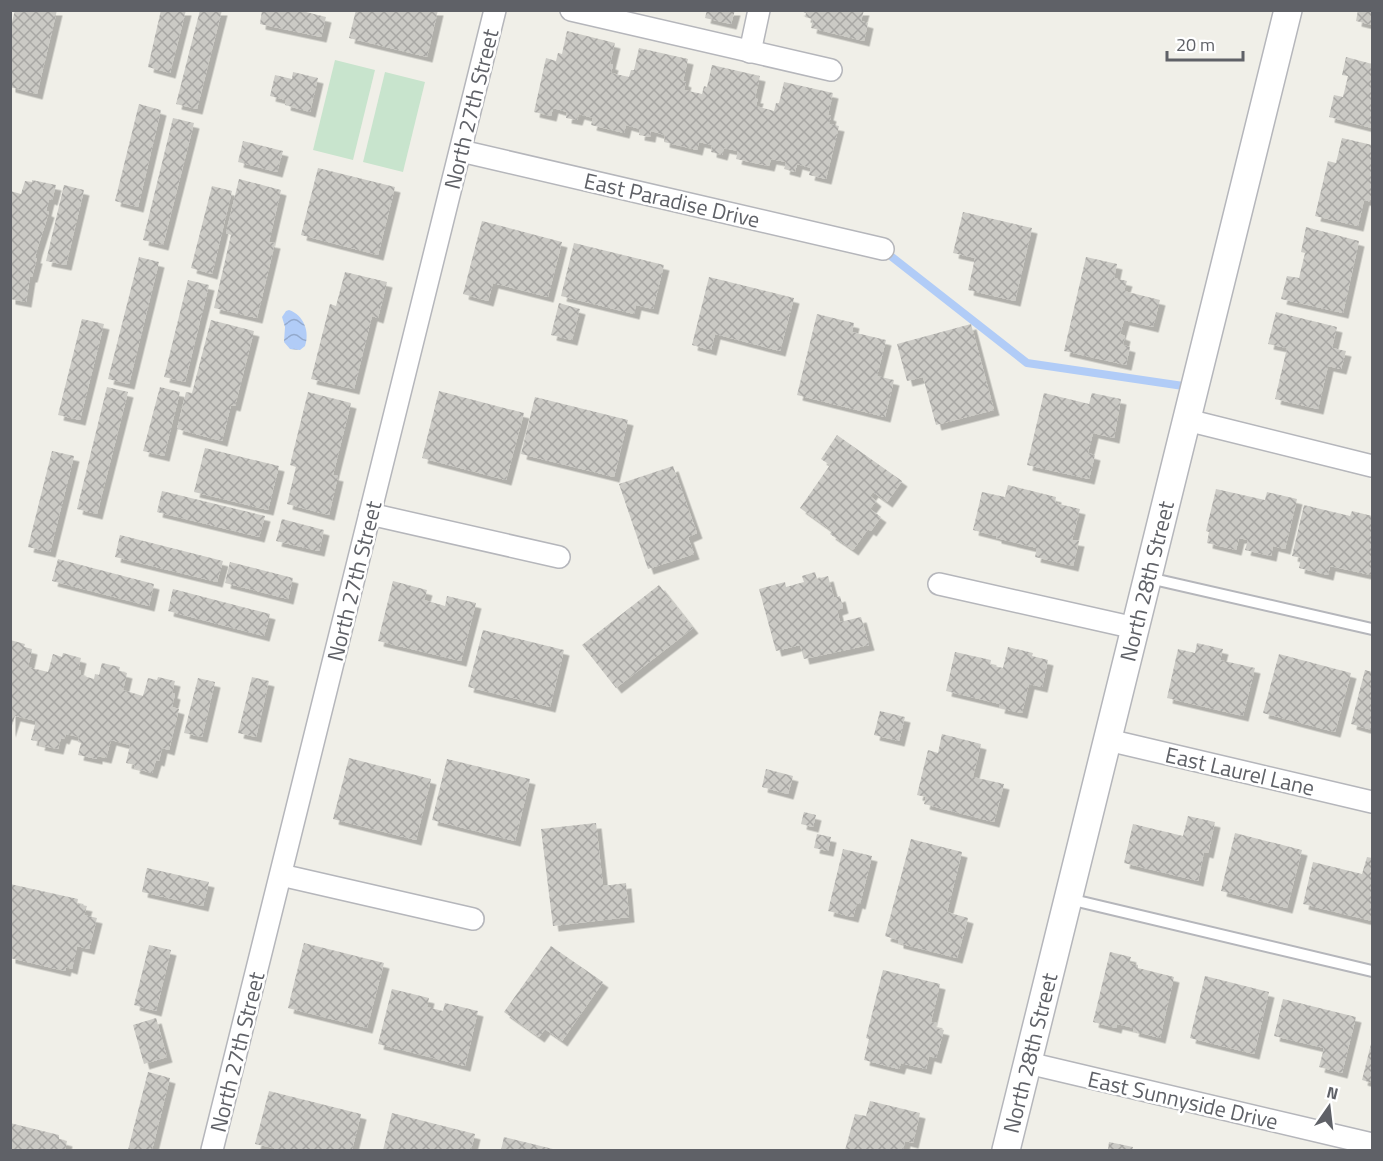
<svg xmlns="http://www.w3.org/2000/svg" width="1383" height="1161" font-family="'Titillium Web',sans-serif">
<defs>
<pattern id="water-waves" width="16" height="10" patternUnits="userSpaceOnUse" patternTransform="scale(1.5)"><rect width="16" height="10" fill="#b1ccf7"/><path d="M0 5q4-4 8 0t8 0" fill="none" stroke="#93a9cc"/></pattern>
<pattern id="building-cross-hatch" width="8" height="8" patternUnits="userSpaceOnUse" patternTransform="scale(1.5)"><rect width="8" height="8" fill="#cbcac5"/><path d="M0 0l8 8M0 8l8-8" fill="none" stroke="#a8a7a4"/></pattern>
<filter id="shadow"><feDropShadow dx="5.5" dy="5.5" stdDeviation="0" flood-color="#0004"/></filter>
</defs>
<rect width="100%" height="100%" fill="#f0efe8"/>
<g fill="#c8e4cd">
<path d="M335 60 375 70 353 160 313 150Z"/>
<path d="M385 72 425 82 403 172 363 162Z"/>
</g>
<path fill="url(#water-waves)" d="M289 310C304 315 310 332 305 346L300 350 290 349 284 342 285 327 282 317 286 311Z"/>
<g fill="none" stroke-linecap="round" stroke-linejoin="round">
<path stroke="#b1ccf7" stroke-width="8" d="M883 250 1027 363 1190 387"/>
</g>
<g fill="url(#building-cross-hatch)" filter="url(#shadow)">
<path d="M15 10H57L37 94 10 87V30Z"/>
<path d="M161 10H186L170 73 148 67Z"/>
<path d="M200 10H222L197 109 176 104Z"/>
<path d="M262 10H298L326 17 321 37 260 24Z"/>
<path d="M356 10H438L427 57 349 38Z"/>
<path d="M707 10H735L731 24 705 18Z"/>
<path d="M798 10H864L861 21 868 23 864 41 811 28 813 19 805 17 806 13Z"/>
<path d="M1358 10H1372V25L1356 21Z"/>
<path d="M567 31 615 43 610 64 613 65 611 73 629 77 631 70H634L639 48 688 59 683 81 686 82 684 90 702 94 704 86 707 87 712 65 760 76 755 98H758L756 106 774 111 776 103H779L784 82 833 93 828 115 831 116 829 124 839 126 826 179 809 175 811 168 797 164 795 172 784 169 786 162 771 159 769 166 736 159 738 151 724 148 722 155 711 152 712 145 699 142 697 150 664 142 665 135 651 131 650 137 639 135 640 129 626 125 624 133 591 125 593 118 579 114 577 120 566 118 567 112 553 108 551 116 534 112 546 58 556 61 558 53 562 54Z"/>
<path d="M1346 57 1372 64V128L1329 117 1334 95 1343 97 1348 76 1342 75Z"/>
<path d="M293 72 318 78 310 112 285 105 286 100 270 96 275 75 292 79Z"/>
<path d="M139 104 161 110 138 207 115 201Z"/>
<path d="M173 118 194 123 163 245 143 240Z"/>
<path d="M1342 138 1372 145V202L1364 200 1358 226 1315 216 1328 161 1336 163Z"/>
<path d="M243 141 283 151 277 172 238 162Z"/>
<path d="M318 168 395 187 378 255 301 235Z"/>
<path d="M239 179 281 190 269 242 275 243 257 318 214 308 231 235 226 233Z"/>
<path d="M32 180 56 185 52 200 49 199 46 211 49 212 37 250 35 258H37L32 277H30L26 302 10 299V191L21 194 25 181 32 182Z"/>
<path d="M64 185 84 190 66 265 46 261Z"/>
<path d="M212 186 232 191 212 274 191 268Z"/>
<path d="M963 212 1032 228 1015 301 968 290 975 258 953 253Z"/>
<path d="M482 221 562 242 548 297 493 283 488 301 463 294Z"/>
<path d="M1306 227 1359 241 1343 313 1281 299 1287 276 1299 278 1305 253 1301 252Z"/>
<path d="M574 243 664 265 653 309 636 305 634 314 561 296Z"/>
<path d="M139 257 159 262 129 384 108 379Z"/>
<path d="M1086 257 1117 264 1114 278 1127 281 1124 291 1160 300 1153 327 1124 320 1120 334 1125 336 1123 345 1130 347 1126 365 1064 351Z"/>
<path d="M345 272 387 282 378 318 372 316 354 389 311 379 330 304 336 306Z"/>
<path d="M709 277 794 298 780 351 715 334 711 350 692 345Z"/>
<path d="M188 280 209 285 185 382 164 377Z"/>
<path d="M559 303 580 309 572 340 551 335Z"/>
<path d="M1276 312 1337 327 1332 348 1346 351 1341 369 1328 366 1318 409 1275 399 1287 348 1268 344Z"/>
<path d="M817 314 854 323 852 332 886 340 877 376 894 380 885 417 797 395Z"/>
<path d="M82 319 104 324 80 420 58 415Z"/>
<path d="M211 320 254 331 235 406 231 405 222 441 177 429 186 392 192 393Z"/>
<path d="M971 324 994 410 936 425 923 377 907 381 897 344Z"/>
<path d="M107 387 128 392 97 514 77 509Z"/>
<path d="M160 387 180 392 164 456 143 451Z"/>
<path d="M439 391 524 413 506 480 422 458Z"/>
<path d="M308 392 351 403 333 475 338 476 329 515 287 504 296 467 290 465Z"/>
<path d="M1044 393 1089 404 1092 393 1121 399 1114 438 1093 433 1088 453 1095 455 1089 479 1027 465Z"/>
<path d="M535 397 628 420 614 477 521 454Z"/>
<path d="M837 435 902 481 887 502 873 492 870 496 876 501 870 509 881 517 871 531 868 529 853 550 830 534 832 531 800 508 830 465 821 459Z"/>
<path d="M205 448 279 466 268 510 194 492Z"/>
<path d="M52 451 74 456 50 552 28 547Z"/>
<path d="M673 466 697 533 688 537 694 554 648 569 619 484Z"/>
<path d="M1008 485 1056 497 1055 503 1080 509 1072 540 1079 541 1073 566 1035 557 1037 548 996 538V536L973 530 982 492 1005 497Z"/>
<path d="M1216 489 1265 500 1267 492 1297 499 1285 549 1273 546 1271 556 1245 550 1248 540 1239 538 1236 550 1207 543 1209 532 1206 531Z"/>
<path d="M162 491 265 516 259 537 157 512Z"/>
<path d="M1304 505 1350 516 1352 511 1372 516 1371 575 1330 566 1328 575 1299 568 1301 558 1292 556Z"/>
<path d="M282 519 324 530 319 551 276 541Z"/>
<path d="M120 535 223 561 217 582 115 557Z"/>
<path d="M58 559 154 584 149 606 52 581Z"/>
<path d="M230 562 293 578 288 599 225 583Z"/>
<path d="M815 572 817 579 828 576 834 598 840 596 843 608 837 610 840 622 861 617 869 645 804 659 800 645 776 651 759 589 785 582 786 587 804 582 802 576Z"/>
<path d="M393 581 427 590 424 600 445 606 447 596 476 603 461 661 378 641Z"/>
<path d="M659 585 693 628 616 688 582 645Z"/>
<path d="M173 589 270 614 264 636 168 611Z"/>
<path d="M483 630 564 650 550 707 468 687Z"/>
<path d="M10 640 25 644 24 647 32 649 28 667 48 672 53 654 62 657 63 653 81 658 78 670 81 671 80 675 94 679 95 674 99 675 102 663 120 667 119 671 127 673 123 690 143 696 148 678 157 680 158 677 175 681 172 693 175 694 172 707 179 709 169 750 162 748 159 761 156 760 152 773 134 768 135 765 126 763 130 745 111 740 106 758 97 756V759L78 755 81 743 78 742 79 737 66 734 64 739 61 738 58 749 39 745 40 742 31 740 36 721 15 716 10 732Z"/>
<path d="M1197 643 1223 649 1220 660 1255 668 1243 716 1167 698 1178 649 1195 653Z"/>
<path d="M1008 647 1033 653 1032 656 1048 660 1042 687 1029 684 1022 713 999 708 1000 704 946 691 955 652 991 660 990 665 1003 668Z"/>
<path d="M1279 654 1351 673 1335 732 1263 713Z"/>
<path d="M1365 670 1372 672V730L1351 724Z"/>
<path d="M252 677 269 681 256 737 238 733Z"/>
<path d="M198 678 215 682 202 737 184 733Z"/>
<path d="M880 711 905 717 899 741 874 735Z"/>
<path d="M942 734 981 744 973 777 1004 784 994 822 924 804 926 797 917 795 928 750 938 753Z"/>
<path d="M349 758 431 779 416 840 333 819Z"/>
<path d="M447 759 530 779 515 841 432 820Z"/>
<path d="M766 769 793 776 788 794 762 787Z"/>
<path d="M804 812 816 815 813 827 801 824Z"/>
<path d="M1188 816 1215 822 1208 853 1204 852 1198 881 1124 863 1133 824 1183 836Z"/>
<path d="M596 823 603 886 626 883 629 917 553 926 541 829Z"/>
<path d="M1235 833 1302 850 1287 908 1221 891Z"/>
<path d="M817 834 831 837 828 851 814 848Z"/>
<path d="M911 839 962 852 947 912 968 918 957 958 898 943V940L885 936Z"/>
<path d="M843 849 872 856 860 904 857 903 853 917 828 911Z"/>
<path d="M1367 857 1372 858V921L1303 904 1313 862 1362 874Z"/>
<path d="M147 868 209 882 203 906 142 892Z"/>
<path d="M10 884 78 899 77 904 87 906 84 915 97 918 89 949 77 946 72 969 66 967 65 971 10 958Z"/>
<path d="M304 943 384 963 367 1028 288 1008Z"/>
<path d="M149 945 171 950 156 1011 134 1005Z"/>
<path d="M551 946 603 982 562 1041 545 1029 539 1037 504 1012Z"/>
<path d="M1110 952 1131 957 1129 963 1138 965V968L1174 977 1160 1038 1133 1031 1134 1028 1117 1024 1116 1028 1093 1022Z"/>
<path d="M883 970 940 984 931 1022 937 1023 936 1028 944 1030 936 1058 929 1056 926 1069 901 1063 899 1069 864 1060 869 1039 866 1038Z"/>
<path d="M1205 976 1269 992 1254 1054 1190 1038Z"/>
<path d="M392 989 429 998 427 1007 443 1011 445 1003 478 1011 465 1066 378 1044Z"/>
<path d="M1283 999 1356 1017 1342 1073 1319 1067 1324 1048 1274 1036Z"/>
<path d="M156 1018 167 1057 144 1064 133 1025Z"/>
<path d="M1372 1040V1083L1362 1080Z"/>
<path d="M148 1072 170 1078 152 1150H128Z"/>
<path d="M269 1091 361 1114 352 1150H283L255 1144Z"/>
<path d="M870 1101 920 1113 913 1143 905 1141 903 1150H845L855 1114 866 1116Z"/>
<path d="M392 1113 475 1134 471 1150H383Z"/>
<path d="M10 1123 59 1135V1139L67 1141 65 1150H10Z"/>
<path d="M504 1137 557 1150H501Z"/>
<path d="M1109 1142 1133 1147 1132 1150H1108Z"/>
</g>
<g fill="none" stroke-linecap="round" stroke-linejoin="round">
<defs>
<g id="service">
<path d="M1149 578 1372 629"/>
<path d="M1069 899 1372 971"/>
</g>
<g id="minor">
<path d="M571 10 831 70"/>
<path d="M750 52 759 10"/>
<path d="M461 151 883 249"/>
<path d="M1187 420 1372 466"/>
<path d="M370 514 559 557"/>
<path d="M939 584 1135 628"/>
<path d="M1108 740 1372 802"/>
<path d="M281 875 473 919"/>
<path d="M1028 1063 1372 1144"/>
<path d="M212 1150 495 10"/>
</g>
<g id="tertiary">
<path id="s1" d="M1006 1150 1288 10"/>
</g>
</defs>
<use href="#service" stroke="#b5b6bb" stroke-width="14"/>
<use href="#minor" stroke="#b5b6bb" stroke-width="24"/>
<use href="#tertiary" stroke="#b5b6bb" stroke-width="30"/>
<use href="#service" stroke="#fff" stroke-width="10"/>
<use href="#minor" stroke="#fff" stroke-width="21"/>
<use href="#tertiary" stroke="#fff" stroke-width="27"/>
</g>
<g text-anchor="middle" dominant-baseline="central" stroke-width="5" stroke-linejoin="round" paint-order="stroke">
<g font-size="22" fill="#5f6167" stroke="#fff">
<text transform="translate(471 109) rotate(-76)">North 27th Street</text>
<text transform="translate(672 200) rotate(13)">East Paradise Drive</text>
<text transform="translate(354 581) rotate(-76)">North 27th Street</text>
<text stroke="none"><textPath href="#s1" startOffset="586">North 28th Street</textPath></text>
<text transform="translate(1240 771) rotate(13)">East Laurel Lane</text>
<text transform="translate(237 1052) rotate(-76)">North 27th Street</text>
<text stroke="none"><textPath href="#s1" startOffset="100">North 28th Street</textPath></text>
<text transform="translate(1183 1100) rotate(13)">East Sunnyside Drive</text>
</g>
</g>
<rect width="1383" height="1161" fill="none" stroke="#5f6167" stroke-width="24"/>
<g transform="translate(1329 1107) rotate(14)" stroke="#ffffff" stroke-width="4.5" paint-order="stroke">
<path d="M0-4.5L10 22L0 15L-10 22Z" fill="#5f6167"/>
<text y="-9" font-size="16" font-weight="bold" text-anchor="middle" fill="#5f6167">N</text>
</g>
<path d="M1167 51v9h76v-9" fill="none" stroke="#5f6167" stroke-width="3"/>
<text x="1176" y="51" font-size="18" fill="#5f6167" stroke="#ffffff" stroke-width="4.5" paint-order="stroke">20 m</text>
</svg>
